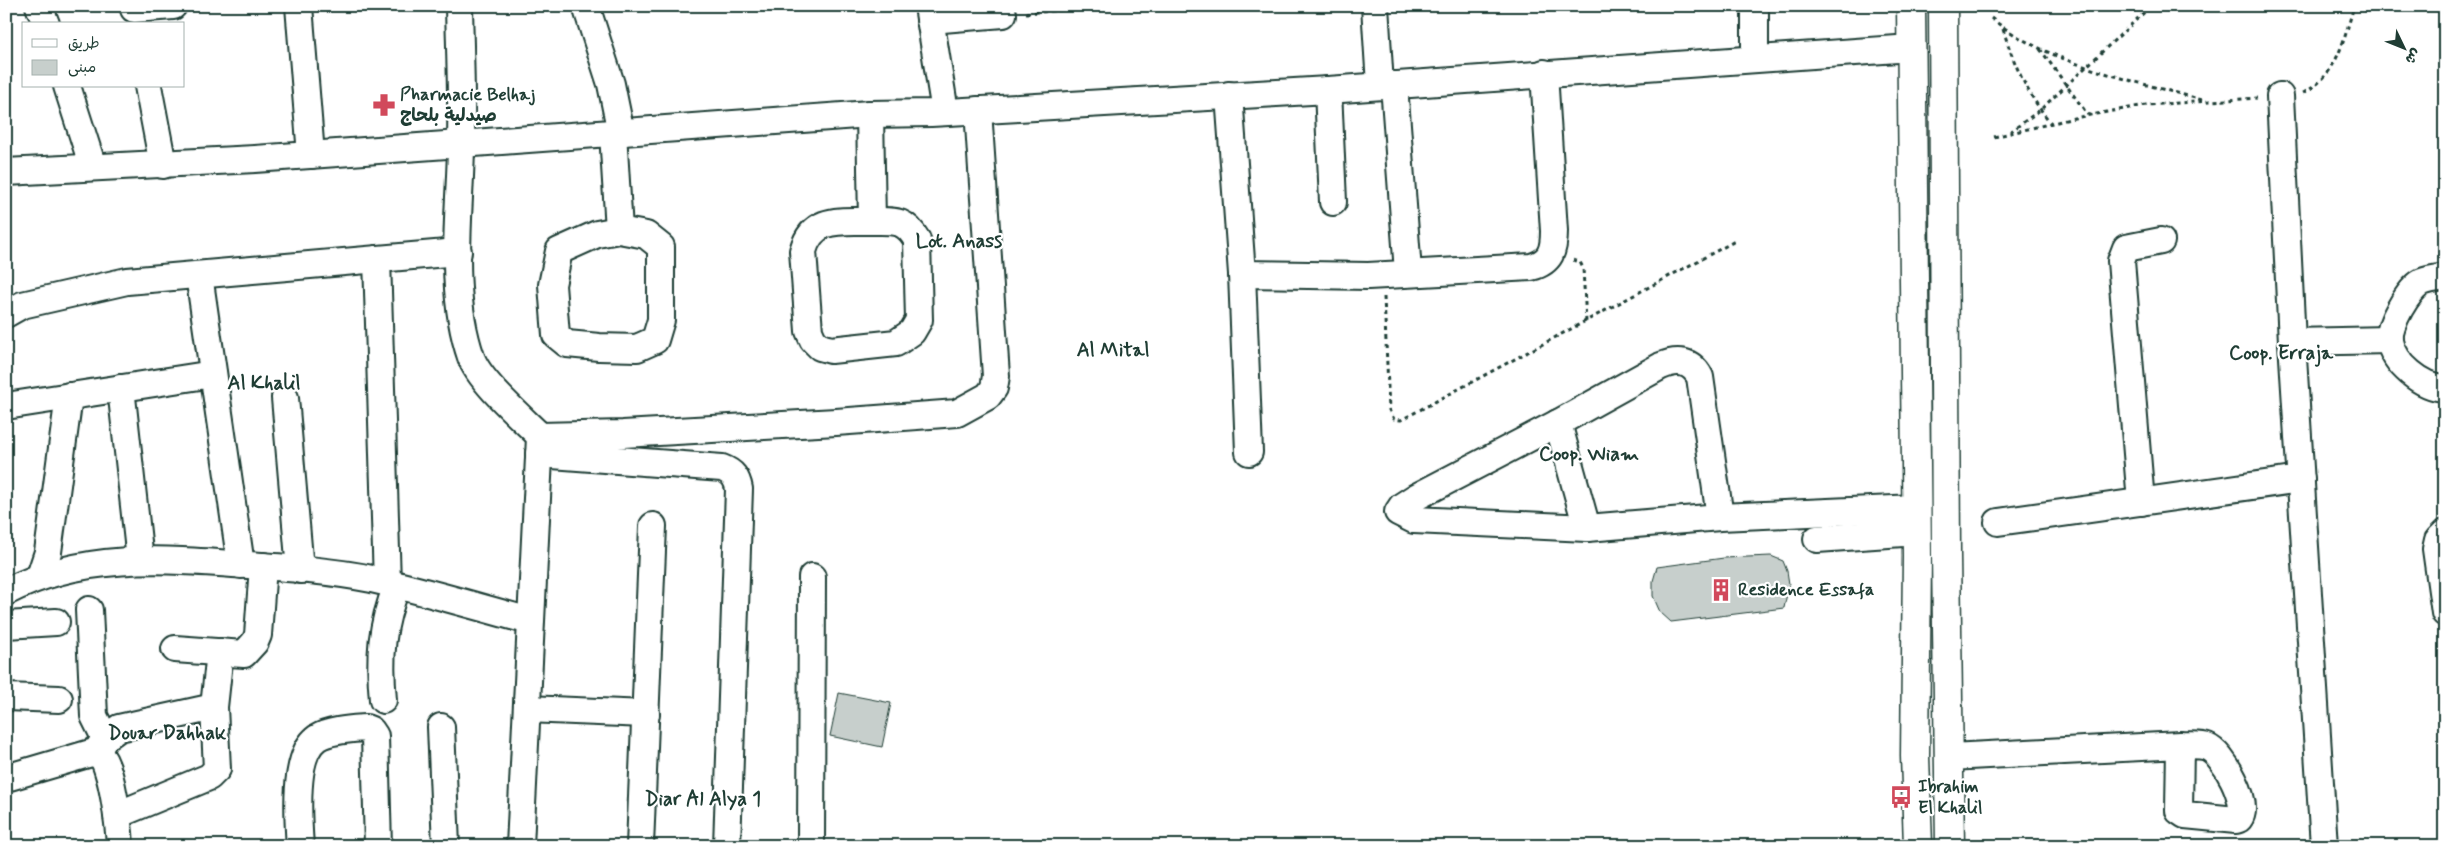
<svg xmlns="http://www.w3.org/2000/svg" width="2451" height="852" font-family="Mynerve,'Playpen Sans Arabic',sans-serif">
<rect width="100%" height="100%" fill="#fff"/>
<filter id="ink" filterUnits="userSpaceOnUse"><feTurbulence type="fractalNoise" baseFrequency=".02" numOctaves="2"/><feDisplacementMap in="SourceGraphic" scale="10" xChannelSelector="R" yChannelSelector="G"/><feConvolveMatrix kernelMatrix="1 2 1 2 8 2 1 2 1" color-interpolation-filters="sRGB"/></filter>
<g filter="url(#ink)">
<g fill="#c7cfcc" stroke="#1f3d34">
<path d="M1771 556 1783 561 1787 571 1789 584 1784 608 1671 622 1660 612 1653 596V581L1657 567 1724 558Z"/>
<path d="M839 693 891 703 882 747 830 736Z"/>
</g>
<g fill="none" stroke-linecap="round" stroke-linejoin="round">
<defs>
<g id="minor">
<path d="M39 6 46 24"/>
<path d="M299 6 311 155"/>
<path d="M459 6C460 53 462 100 461 146 460 215 448 290 471 357 479 381 521 417 540 436L623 434 836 422 957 413 988 396 994 388 996 376 978 110"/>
<path d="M586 6 611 84 621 133"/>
<path d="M928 6 945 112"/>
<path d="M1375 6 1380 85"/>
<path d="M1755 6V58"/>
<path d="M134 9 173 6"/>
<path d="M930 20 1003 14"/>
<path d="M1394 85 1408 272"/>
<path d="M67 86 93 167"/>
<path d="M148 86 163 165"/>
<path d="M1328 90 1333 202"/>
<path d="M1229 95 1242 274 1249 452"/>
<path d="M2280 96 2292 342 2324 846"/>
<path d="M870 114 872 221"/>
<path d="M613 133 619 230"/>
<path d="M6 172 255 159 870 114 931 113 1328 90 1911 48"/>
<path d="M872 221C895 221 905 219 917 240L919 320 912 332 896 343 831 350 820 347 813 340 809 331 803 251C813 215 842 222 872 221Z"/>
<path d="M619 230 646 235 661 247V320L655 340 637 348 599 347 567 344 556 335 552 285 559 251 597 234Z"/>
<path d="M377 259 387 583"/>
<path d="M1242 274 1368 276 1531 267C1551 262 1554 250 1554 231L1544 73"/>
<path d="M199 275 241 565"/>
<path d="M2445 277C2438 278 2429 279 2422 282 2409 289 2387 326 2390 341 2394 364 2422 387 2445 388"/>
<path d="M6 314 22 305 127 281 458 252"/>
<path d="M2292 342 2390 340"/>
<path d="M121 388 140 560"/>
<path d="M285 398 300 570"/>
<path d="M6 406 213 374"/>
<path d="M1558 423 1587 528"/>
<path d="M539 454 722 468C733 472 737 478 739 489L727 846"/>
<path d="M2141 502 2121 261 2126 248 2161 241"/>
<path d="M1720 517 1700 377C1691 360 1677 359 1661 366L1558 423 1416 497 1402 506 1398 512 1414 520 1587 528 1720 517 1916 508"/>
<path d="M1998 522 2301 479"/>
<path d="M2445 533 2438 540 2436 549 2445 613"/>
<path d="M1817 539 1917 532"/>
<path d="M40 576 48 552 69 396"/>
<path d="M6 592C82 552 165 559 248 565 289 568 332 571 372 579 425 591 478 607 530 621"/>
<path d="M89 610 94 716 105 738"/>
<path d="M6 625 56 622"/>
<path d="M175 649 244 654 255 642 258 635 263 566"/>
<path d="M6 697 59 699"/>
<path d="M383 700C379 656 381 626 397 586"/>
<path d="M527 709 646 714"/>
<path d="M441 727 446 846"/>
<path d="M96 753 105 738 119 728 214 707"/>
<path d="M1950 757 2180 745C2188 746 2200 744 2207 747 2223 753 2251 804 2239 819L2236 820 2185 815 2179 811 2180 745"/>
<path d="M6 778 91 753 100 755C112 766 119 827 120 846"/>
<path d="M117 815 209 777 217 769 214 707 220 652"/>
<path d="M300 846C298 820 293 755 317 738 329 730 353 729 366 728L371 730 375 736 378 846"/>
<path d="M520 846 540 437"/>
<path d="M640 846 653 526"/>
<path d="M811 846 812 577"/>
</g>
<g id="major">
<path d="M1911 6 1917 556 1915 756 1918 846"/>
<path d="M1943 6 1946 554 1950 846"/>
</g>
</defs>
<use href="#minor" stroke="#1f3d34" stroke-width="30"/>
<use href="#major" stroke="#1f3d34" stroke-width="31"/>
<g stroke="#1f3d34" stroke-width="3" stroke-dasharray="4 4" stroke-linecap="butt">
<path d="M1026 13 1115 6"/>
<path d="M1991 18C2047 64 2133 80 2202 100"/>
<path d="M2003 29C2014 65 2027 94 2051 123"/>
<path d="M2040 49 2088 115"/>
<path d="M2303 93C2337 77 2344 39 2354 6"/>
<path d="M2010 132 2040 110 2151 6"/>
<path d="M1994 137 2074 118 2146 105 2257 98"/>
<path d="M1573 260 1580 262 1583 268 1586 322"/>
<path d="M1384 297 1389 410 1394 419 1401 420 1735 241"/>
</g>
<use href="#minor" stroke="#fff" stroke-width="26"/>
<use href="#major" stroke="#fff" stroke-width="28"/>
</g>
</g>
<defs>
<symbol id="pharmacy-bare" viewBox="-9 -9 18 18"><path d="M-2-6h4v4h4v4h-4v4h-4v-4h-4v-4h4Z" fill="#d1495b" stroke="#fff" stroke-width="2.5" paint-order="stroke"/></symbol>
<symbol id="building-bare" viewBox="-9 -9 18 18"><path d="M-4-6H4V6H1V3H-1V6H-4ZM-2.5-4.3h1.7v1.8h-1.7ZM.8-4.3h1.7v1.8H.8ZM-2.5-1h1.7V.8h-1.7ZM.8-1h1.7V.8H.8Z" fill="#d1495b" stroke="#fff" stroke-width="2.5" paint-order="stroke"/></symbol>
<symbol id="bus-bare" viewBox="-9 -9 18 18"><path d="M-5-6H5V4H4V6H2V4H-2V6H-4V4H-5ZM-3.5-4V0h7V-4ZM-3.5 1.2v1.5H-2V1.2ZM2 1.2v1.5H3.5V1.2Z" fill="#d1495b" stroke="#fff" stroke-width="2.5" paint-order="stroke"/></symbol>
</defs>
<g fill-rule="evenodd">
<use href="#pharmacy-bare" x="368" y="89" width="32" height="32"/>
<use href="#building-bare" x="1705" y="574" width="32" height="32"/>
<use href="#bus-bare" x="1885" y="781" width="32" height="32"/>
</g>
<g text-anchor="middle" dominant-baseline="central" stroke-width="4.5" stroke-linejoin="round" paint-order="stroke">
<g font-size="18" font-weight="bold" fill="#1f3d34" stroke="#fff" text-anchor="start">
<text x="400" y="95">Pharmacie Belhaj<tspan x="400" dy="21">صيدلية بلحاج</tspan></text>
<text x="1738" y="590">Residence Essafa</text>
<text x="1918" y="787">Ibrahim<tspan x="1918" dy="21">El Khalil</tspan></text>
</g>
<g font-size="20" font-weight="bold" fill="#1f3d34" stroke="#fff">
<text x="959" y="241">Lot. Anass</text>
<text x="1113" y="350">Al Mital</text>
<text x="2281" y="353">Coop. Erraja</text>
<text x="264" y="383">Al Khalil</text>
<text x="1589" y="454">Coop. Wiam</text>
<text x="167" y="733">Douar Dahhak</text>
<text x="703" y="799">Diar Al Alya 1</text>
</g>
</g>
<rect width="2451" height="852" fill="none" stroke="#fff" stroke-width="25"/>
<rect x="12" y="12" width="2426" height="827" fill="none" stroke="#1f3d34" stroke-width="2" filter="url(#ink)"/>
<rect x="22" y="22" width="162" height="65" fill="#ffffff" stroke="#a5b1ae"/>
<rect x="32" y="39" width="25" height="8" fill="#ffffff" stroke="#a5b1ae"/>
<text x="68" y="48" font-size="15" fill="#1f3d34">طريق</text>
<rect x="32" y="60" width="25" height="15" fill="#c7cfcc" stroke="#a5b1ae"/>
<text x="68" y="72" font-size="15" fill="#1f3d34">مبنى</text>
<g transform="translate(2404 48) rotate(133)" stroke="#ffffff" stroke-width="4" paint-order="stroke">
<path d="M0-4L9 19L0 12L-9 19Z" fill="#1f3d34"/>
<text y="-8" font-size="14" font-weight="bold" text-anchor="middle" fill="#1f3d34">ش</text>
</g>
</svg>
